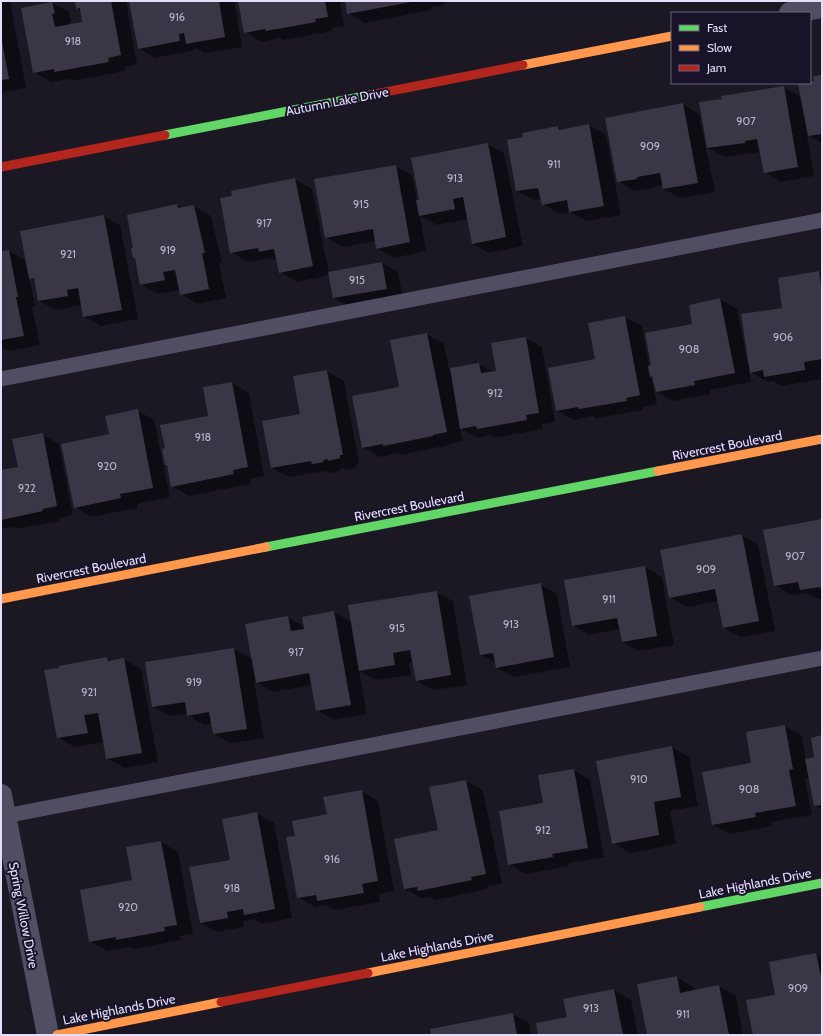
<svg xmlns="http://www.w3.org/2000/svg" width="823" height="1036" font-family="Cabin,sans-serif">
<rect width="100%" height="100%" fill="#1b1824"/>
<g fill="#0007">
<path d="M1 1H10L26 88 3 92V95H1Z"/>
<path d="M76 1H126L137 64 124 67 125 71 72 81 68 79 51 82 34 72 23 8 52 3 69 12 71 22 68 23 69 25 83 22 81 11 77 8Z"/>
<path d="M130 1H234L242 47 204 53 196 48V50L155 58 138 48Z"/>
<path d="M239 1H340L344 26 331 28 332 31 284 40 280 38 261 42 245 32Z"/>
<path d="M346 1H444L445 5 431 7V10L365 23 348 13Z"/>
<path d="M822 76V143L807 135 814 176 781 182 765 172 761 152 725 157 708 148 723 99 783 87 801 97 799 85 815 82Z"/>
<path d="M683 104 699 114 715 192 680 198 664 189 663 185 653 187V188L634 191 618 181Z"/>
<path d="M589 125 606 135 621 215 587 221 570 212 559 214 543 204 542 199 534 200 517 191 558 127 563 130Z"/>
<path d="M487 144 504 153 523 246 489 253 473 244 468 219 437 225 420 216 426 251 394 258 377 248 376 241 343 247 326 237 395 166 412 175 417 201H420Z"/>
<path d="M295 179 312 189 329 273 382 263 398 272 403 298 350 307 334 298 330 275 297 282 280 272 278 261 271 258 248 262 231 252Z"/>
<path d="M177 205 183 209 194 206 211 216 222 262 219 263 226 298 197 304 181 294 180 290 158 294 141 284Z"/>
<path d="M104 216 120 225 138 319 101 326 84 317 82 305 56 310 39 301 35 281 29 277 35 306 32 307 40 345 9 351 1 347V252L9 251 27 261Z"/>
<path d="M819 272 822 274V371H820L821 379 781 386 773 381 767 382 749 371 751 382 710 390 711 394 673 401 657 392 654 377 651 376 657 404 643 407V410L596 418 593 416 574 420 557 411 596 360 589 324 625 317 642 326 649 366H652L720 299 737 309 748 364H749L784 309Z"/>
<path d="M427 334 444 344 449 369 479 364 493 372H497L526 338 542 347 555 422 542 424 543 429 494 438 490 435 478 438 460 428 463 441 449 444V445L401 455 398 453 379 457 363 447 400 388 391 341Z"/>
<path d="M327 371 344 381 359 464 356 465V468L346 470 343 468 340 469V471L329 473 324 471 289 477 272 468 302 415 295 377Z"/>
<path d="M232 383 249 393 264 476 250 479 251 484 189 496 172 486 168 466 166 465 209 417Z"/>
<path d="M138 411 154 420 170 497 137 504V508L91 517 75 507 110 435Z"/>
<path d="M42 434 59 444 73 515 59 518V521L15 529 11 527 1 529V471L19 468Z"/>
<path d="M822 521V599H818L806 593 791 595 775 585Z"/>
<path d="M741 535 758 545 775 631 741 637 724 628 719 601 687 607 670 597Z"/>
<path d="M645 567 662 577 674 645 639 651 622 642 620 629 589 635 573 625Z"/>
<path d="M540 584 557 594 570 667 514 677 497 668 496 663 481 655Z"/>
<path d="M436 592 453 601 467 685 433 690 417 681 413 662 409 663 411 675 376 680 359 671 367 714 334 720 317 710 312 685 273 692 254 681 264 738 230 743 214 734 212 724 204 725 188 715 187 714 170 716 153 707 234 649 252 659 288 617 305 627 334 612 351 622Z"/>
<path d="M107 658 112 661 124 659 141 669 158 762 124 768 107 758 104 742 74 747 58 737Z"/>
<path d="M785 726 802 736 806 760 816 758 822 736V810L815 806 809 778 805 779 812 815 771 822 772 826 730 834 713 825 753 764Z"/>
<path d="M672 747 689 757 698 806 670 811 676 844 630 853 613 843Z"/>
<path d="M574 770 590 780 604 857 569 863V866L526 874 509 864 544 804Z"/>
<path d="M466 781 483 790 502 883 487 886 488 889 435 900 430 897 421 898 405 889 439 831 430 788Z"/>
<path d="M362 791 378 801 394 891 379 894 380 902 334 910 326 905 315 907 298 897 296 837Z"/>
<path d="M257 813 274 823 292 918 262 924 254 919 243 921 244 927 217 932 201 923 231 861Z"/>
<path d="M161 842 178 852 193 934 180 936 181 940 134 949 130 947 107 951 90 941 133 881 127 848Z"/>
<path d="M816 954 822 958V1035H754L776 995 770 963Z"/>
<path d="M677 977 693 987 694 991 719 986 736 996 743 1035H648Z"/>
<path d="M614 990 631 1000 638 1035H539Z"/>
<path d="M512 1014 529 1023 531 1035H432Z"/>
</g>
<g fill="#3b3645">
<path d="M75 1H111L121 55 108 58 109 62 54 72V69L33 73 21 8 52 2 55 13 52 14 55 27 82 22 80 8 76 9Z"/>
<path d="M129 1H219L225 37 186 44 184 33 179 34 180 41 138 49Z"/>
<path d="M238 1H325L328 17 315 19 316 22 266 31 265 29 244 33Z"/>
<path d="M345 1H411V2L347 14Z"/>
<path d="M1 36 9 79 1 80Z"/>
<path d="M822 75V134L808 136 798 84 810 83V81H814L813 76Z"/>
<path d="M784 86 798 167 764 173 757 139 745 141V143L707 148 699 102 722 99 721 96Z"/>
<path d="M683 103 698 183 663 189 660 173 637 177V179L617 182 605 118Z"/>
<path d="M589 124 604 206 569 212 567 200 542 205 538 188 516 191 507 140 523 137 522 133 558 126 559 130Z"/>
<path d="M488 143 506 237 472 244 463 197 453 199 455 209 419 216 416 200H419L411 158Z"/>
<path d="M396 165 410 242 376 249 373 229 325 238 314 179Z"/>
<path d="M295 178 313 266 279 273 274 249 259 252 258 248 230 253 220 198 232 196 231 191Z"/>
<path d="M177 204 178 208 194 205 205 253H202L209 289 180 295 175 270 163 272 165 280 140 285 135 258H133L131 248H133L127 215Z"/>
<path d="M104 215 122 310 83 317 78 288 67 290 68 296 38 301 34 278 29 279 20 231Z"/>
<path d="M9 250 18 297H16L24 336 1 340V251Z"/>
<path d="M382 262 387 289 333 298 328 272Z"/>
<path d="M819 271 822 291V359L804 362 805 370 764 377 763 370 750 373 741 314 782 308 778 278Z"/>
<path d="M720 298 735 373 694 381 695 385 656 392 652 376 650 377 648 366 651 365 645 333 692 324 689 305Z"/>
<path d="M625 316 640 395 626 398 627 401 579 409 578 407 556 411 548 368 595 359 588 323Z"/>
<path d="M427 333 447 432 433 435V436L383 446V444L362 448 352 396 399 387 390 340Z"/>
<path d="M526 337 539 413 526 415 527 420 477 429 476 426 460 429 450 368 479 363 481 373 496 371 491 343Z"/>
<path d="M327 370 343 455H340V458L328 461V459L323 460 324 462 312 464 311 461 271 468 262 421 300 414 293 376Z"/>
<path d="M232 382 248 467 233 470 234 474 171 487 167 465H165L162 449 165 448 160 425 208 416 203 387Z"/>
<path d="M138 409 153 488 120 494 121 498 74 508 61 444 109 434 105 416Z"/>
<path d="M43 433 57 506 42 509 43 511 1 520V470L18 467 12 439Z"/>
<path d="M822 519V591L820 587 800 590 798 582 774 586 763 530Z"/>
<path d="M742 534 759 621 723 628 715 589 669 598 660 550Z"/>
<path d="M645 566 657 636 622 642 617 618 572 626 564 580Z"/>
<path d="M541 583 554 657 496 668 493 653 480 655 469 596Z"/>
<path d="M437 591 451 675 416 681 410 650 393 653 395 665 359 671 348 605Z"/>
<path d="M334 611 351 705 316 711 309 673 256 683 245 624 288 616 291 631 304 629 302 617Z"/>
<path d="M234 648 247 729 213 734 209 712 187 716 185 702 152 707 145 662Z"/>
<path d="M107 657 108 661 124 658 142 753 106 759 98 713 84 715 88 733 57 738 44 670 59 668V666Z"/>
<path d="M785 725 793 769 789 770 796 806 755 813 756 817 712 825 702 772 751 763 746 732Z"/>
<path d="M822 735V805L814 806 805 759 814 757 811 738Z"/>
<path d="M672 746 681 797 654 802 659 835 612 844 596 761Z"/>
<path d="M574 769 588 848 552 854 553 857 508 865 499 811 543 803 538 775Z"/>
<path d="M466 780 486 874 471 877 472 880 418 891 417 887 404 889 394 839 438 830 429 787Z"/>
<path d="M362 790 378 881 362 884 364 893 317 901 316 895 297 898 286 837 295 836 292 821 327 814 323 797Z"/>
<path d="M257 812 275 909 244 915 243 909 227 912 228 918 200 923 189 867 230 860 222 819Z"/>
<path d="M161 841 177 925 164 927 165 931 116 940V937L89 942 80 890 132 880 126 847Z"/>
<path d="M816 953 822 981V1035H753L746 1000 775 995 769 962Z"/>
<path d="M677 976 680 993 719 985 729 1035H647L637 984Z"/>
<path d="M614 989 623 1035H538L536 1023 567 1017 563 999Z"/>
<path d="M513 1013 517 1035H431L430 1029Z"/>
</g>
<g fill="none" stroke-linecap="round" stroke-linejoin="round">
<g stroke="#514e64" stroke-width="15">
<path d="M1 379 822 220"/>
<path d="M5 816 822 658"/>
</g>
<g stroke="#514e64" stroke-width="22">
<path d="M790 13 822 7"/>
<path d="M1 795 48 1035"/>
</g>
<g stroke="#63d668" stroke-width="9">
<path d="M165 135 370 95"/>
<path d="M266 547 658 471"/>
<path d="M700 907 822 883"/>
</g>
<g stroke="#ff974d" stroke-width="9">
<path d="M523 65 672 36"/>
<path d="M658 471 822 439"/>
<path d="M1 599 266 547"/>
<path d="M368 973 700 907"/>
<path d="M57 1035 221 1002"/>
</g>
<g stroke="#b3261e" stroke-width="9">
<path d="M370 95 523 65"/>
<path d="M1 167 165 135"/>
<path d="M221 1002 368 973"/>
</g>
</g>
<g text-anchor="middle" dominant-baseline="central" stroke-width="4" stroke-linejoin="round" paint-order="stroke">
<g font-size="11" fill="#bab3ce">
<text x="177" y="17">916</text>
<text x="73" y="41">918</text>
<text x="746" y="121">907</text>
<text x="650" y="146">909</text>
<text x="554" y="164">911</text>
<text x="455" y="178">913</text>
<text x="361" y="204">915</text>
<text x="264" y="223">917</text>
<text x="168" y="250">919</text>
<text x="68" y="254">921</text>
<text x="357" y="280">915</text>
<text x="783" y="337">906</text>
<text x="689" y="349">908</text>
<text x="495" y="393">912</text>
<text x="203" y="437">918</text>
<text x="107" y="466">920</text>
<text x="27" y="488">922</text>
<text x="795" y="556">907</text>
<text x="706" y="569">909</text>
<text x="609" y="599">911</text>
<text x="511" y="624">913</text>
<text x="397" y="628">915</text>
<text x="296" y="652">917</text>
<text x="194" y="682">919</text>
<text x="89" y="692">921</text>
<text x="639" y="779">910</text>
<text x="749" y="789">908</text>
<text x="543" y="830">912</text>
<text x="332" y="859">916</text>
<text x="232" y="888">918</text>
<text x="128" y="907">920</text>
<text x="798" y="988">909</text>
<text x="591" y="1008">913</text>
<text x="683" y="1014">911</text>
</g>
<g font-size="13" fill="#e4ddfc" stroke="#191329">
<text transform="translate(337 101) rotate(-11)">Autumn Lake Drive</text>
<text transform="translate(727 445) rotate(-11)">Rivercrest Boulevard</text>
<text transform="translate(409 506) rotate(-11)">Rivercrest Boulevard</text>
<text transform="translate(91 568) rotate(-11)">Rivercrest Boulevard</text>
<text transform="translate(755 883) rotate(-11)">Lake Highlands Drive</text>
<text transform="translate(24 915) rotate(79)">Spring Willow Drive</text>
<text transform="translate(437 946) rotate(-11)">Lake Highlands Drive</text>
<text transform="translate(119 1009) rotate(-11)">Lake Highlands Drive</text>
</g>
</g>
<rect width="823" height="1036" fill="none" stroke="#e4ddfc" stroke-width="4"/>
<rect x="671" y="12" width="140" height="72" fill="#191329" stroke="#6a647d"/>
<rect x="679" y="25" width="20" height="6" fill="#63d668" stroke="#6a647d"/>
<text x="707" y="32" font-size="12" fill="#e4ddfc">Fast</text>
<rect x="679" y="45" width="20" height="6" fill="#ff974d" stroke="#6a647d"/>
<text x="707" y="52" font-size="12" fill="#e4ddfc">Slow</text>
<rect x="679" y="65" width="20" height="6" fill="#b3261e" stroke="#6a647d"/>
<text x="707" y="72" font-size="12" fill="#e4ddfc">Jam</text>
</svg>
